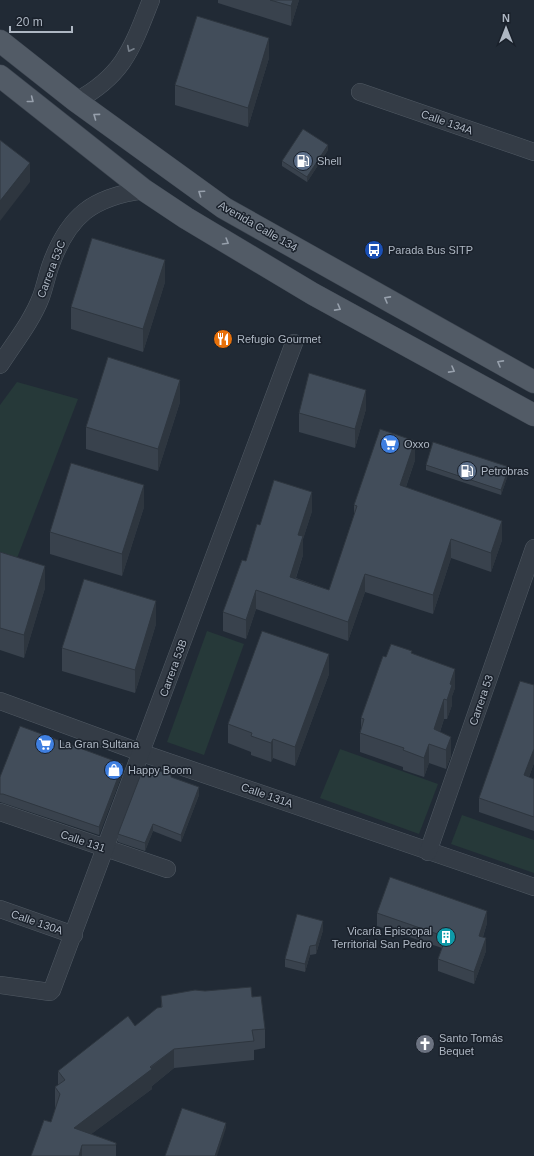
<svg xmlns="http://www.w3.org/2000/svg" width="534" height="1156" font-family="Arial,sans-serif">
<rect width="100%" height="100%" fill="#212a35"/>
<g fill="#263939">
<path d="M17 382 78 399 14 566 0 561V405Z"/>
<path d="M207 631 244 644 204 755 167 742Z"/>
<path d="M340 749 438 784 419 834 320 798Z"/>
<path d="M462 815 534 840V873L451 844Z"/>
</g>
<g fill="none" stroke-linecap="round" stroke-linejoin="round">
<defs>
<g id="minor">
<path d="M360 92 534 152"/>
<path d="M76 101C124 75 132 48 151 0"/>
<path d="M0 365C14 343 32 321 41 297 45 286 47 275 51 264 69 215 93 197 144 190"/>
<path d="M0 701 142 753 534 887"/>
<path d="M0 812 167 869"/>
<path d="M428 852 534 548"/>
<path d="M0 909 74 935"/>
<path d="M0 985 50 992 52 990 294 343"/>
</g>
<g id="primary">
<path d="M0 41 76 101 224 208 534 382"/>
<path d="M0 76 144 190 186 218 313 294 534 415"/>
</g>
</defs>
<use href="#minor" stroke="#515a64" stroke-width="18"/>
<use href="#primary" stroke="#3d4550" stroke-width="23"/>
<use href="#minor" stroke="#343c46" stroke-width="17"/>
<use href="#primary" stroke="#525b66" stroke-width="22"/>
</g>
<g fill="#39424d">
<path d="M218 0H299L291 26 218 3Z"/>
<path d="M269 58 248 127 175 105V85Z"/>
<path d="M328 150 307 182 282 166V161Z"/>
<path d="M165 282 143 352 71 329V307Z"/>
<path d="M180 402 158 471 86 449V427Z"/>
<path d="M366 409 355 448 299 432V413Z"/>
<path d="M415 460 406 487 502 540 491 572 451 558 433 614 365 592 348 641 256 609 246 639 223 631V612L246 561 260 525 312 511 303 539V555L296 578 329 590 354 516V505Z"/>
<path d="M426 465 509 472 501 495 426 470Z"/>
<path d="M144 507 122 576 50 554V532Z"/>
<path d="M0 552 45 588 24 658 0 650Z"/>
<path d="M156 624 135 693 62 671V648Z"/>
<path d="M412 653 455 688 452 696V705L447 719H444L440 732 451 756 446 769 429 763 424 777 403 770V767L360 752V733L361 729V718L386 657Z"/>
<path d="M329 674 295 766 273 758 271 762 251 755V752L228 743V724Z"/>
<path d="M534 685V763L529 777 534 779V831L479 812V798Z"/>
<path d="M123 772 99 835 0 802V777Z"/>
<path d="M171 777 199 795 181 842 153 831 145 851 118 842V834Z"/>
<path d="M377 913 487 923 483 937 486 951 474 984 438 971V959L442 948 377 926Z"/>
<path d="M323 930 316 954 310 955 305 972 285 967V959Z"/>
<path d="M161 996 252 997 265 1029V1048L254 1050V1060L174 1068 152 1086V1089L91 1134 116 1143V1156H31L51 1122 56 1108 55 1107V1087L58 1085V1071L135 1026 161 1008Z"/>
</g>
<g fill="#2e363f">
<path d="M293 0H299L291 26V6Z"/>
<path d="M269 38V58L248 127V108Z"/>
<path d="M328 145V150L307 182V177Z"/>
<path d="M30 163V182L0 221V201Z"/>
<path d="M165 260V282L143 352V329Z"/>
<path d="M180 380V402L158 471V449Z"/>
<path d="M366 390V409L355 448V429Z"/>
<path d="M415 441V460L400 504V485Z"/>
<path d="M509 467V472L501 495V490Z"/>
<path d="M144 485V507L122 576V554Z"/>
<path d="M312 492V511L303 539V555L290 595V577L298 535Z"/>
<path d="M502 521V540L491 572V553Z"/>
<path d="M451 539V558L433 614V595Z"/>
<path d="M45 566V588L24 658V635Z"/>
<path d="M365 574V592L348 641V622Z"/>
<path d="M256 590V609L246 639V620Z"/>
<path d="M156 601V624L135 693V670Z"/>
<path d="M329 654V674L295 766V747Z"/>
<path d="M455 669V688L452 696V705L447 719V700L450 684Z"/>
<path d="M444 699V719L435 746 434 729Z"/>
<path d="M451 737V756L446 769V750Z"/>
<path d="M273 739V758L271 762V743Z"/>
<path d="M429 744V763L424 777V758Z"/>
<path d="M534 749V763L524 790V775Z"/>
<path d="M123 764V772L99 835V827Z"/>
<path d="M199 787V795L181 842V835Z"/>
<path d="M153 824V831L145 851V843Z"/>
<path d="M487 911V923L479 948V936Z"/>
<path d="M323 921V930L316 954V945Z"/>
<path d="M486 938V951L474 984V972Z"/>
<path d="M310 946V955L305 972V964Z"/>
<path d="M174 1049V1068L152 1086V1089L74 1147V1128Z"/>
<path d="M226 1123V1128L217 1156H215Z"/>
<path d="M82 1145V1156H79Z"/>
</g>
<g fill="#424d5a" stroke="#2e363f">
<path d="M270 0H293L291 6Z"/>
<path d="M197 16 269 38 248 108 175 85Z"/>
<path d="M303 129 328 145 307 177 282 161Z"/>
<path d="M0 140 30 163 0 201Z"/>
<path d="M92 238 165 260 143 329 71 307Z"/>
<path d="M108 357 180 380 158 449 86 427Z"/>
<path d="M309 373 366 390 355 429 299 413Z"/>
<path d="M380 429 415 441 400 485 502 521 491 553 451 539 433 595 365 574 348 622 256 590 246 620 223 612 242 560 246 561 257 524 260 525 274 480 312 492 298 535 303 536 290 577 329 590 357 506 354 505Z"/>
<path d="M433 442 509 467 501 490 426 465Z"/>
<path d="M71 463 144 485 122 554 50 532Z"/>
<path d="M0 552 45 566 24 635 0 628Z"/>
<path d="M84 579 156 601 135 670 62 648Z"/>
<path d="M262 631 329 654 295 747 273 739 271 743 251 736 252 733 228 724Z"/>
<path d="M391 644 412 651 411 653 455 669 450 684 452 685 447 700 444 699 434 729 451 737 446 750 429 744 424 758 403 750 404 748 360 733 364 719 361 718 383 656 386 657Z"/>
<path d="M520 681 534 685V749L524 775 534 779V817L479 798Z"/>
<path d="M20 726 123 764 99 827 3 794H0V777Z"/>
<path d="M144 766 171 775V777L199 787 181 835 153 824 145 843 118 834Z"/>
<path d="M390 877 487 911 479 936 486 938 474 972 438 959 446 937 377 913Z"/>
<path d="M297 914 323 921 316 945 310 946 305 964 285 959Z"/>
<path d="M251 987 252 997 261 996 265 1029 252 1030 254 1041 174 1049 150 1067 152 1069 74 1128 116 1143V1145H82L79 1156H31L44 1120 51 1122 60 1094 55 1087 65 1080 58 1071 128 1016 135 1026 157 1008 162 1007 161 996 195 990 205 991Z"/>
<path d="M182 1108 226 1123 215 1156H165Z"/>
</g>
<defs><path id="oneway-chevron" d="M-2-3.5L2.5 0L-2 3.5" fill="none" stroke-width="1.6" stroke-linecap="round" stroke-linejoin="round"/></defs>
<use stroke="#77808b" href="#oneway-chevron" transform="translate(130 49) rotate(117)"/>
<g stroke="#97a0ac">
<use href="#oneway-chevron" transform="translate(31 100) rotate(38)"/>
<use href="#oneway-chevron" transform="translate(96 116) rotate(-144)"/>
<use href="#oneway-chevron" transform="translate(201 193) rotate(-145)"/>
<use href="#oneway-chevron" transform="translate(226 242) rotate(31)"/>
<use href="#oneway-chevron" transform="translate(387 299) rotate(-151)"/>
<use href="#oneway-chevron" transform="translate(338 308) rotate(29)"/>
<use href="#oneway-chevron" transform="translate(500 363) rotate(-151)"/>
<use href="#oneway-chevron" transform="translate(452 370) rotate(29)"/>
</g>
<defs>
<symbol id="fuel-disc" viewBox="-11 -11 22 22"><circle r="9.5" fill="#5c6f8a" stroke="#1a212b"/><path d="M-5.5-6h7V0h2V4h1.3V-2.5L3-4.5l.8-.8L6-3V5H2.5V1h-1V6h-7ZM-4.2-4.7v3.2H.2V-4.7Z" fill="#fff"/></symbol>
<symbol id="bus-disc" viewBox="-11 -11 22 22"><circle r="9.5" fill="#1a4fb4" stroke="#1a212b"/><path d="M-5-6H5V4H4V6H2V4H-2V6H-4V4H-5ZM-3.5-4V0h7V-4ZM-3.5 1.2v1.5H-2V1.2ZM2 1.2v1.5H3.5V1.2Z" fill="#fff"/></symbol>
<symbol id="restaurant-disc" viewBox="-11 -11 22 22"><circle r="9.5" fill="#e8710a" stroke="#1a212b"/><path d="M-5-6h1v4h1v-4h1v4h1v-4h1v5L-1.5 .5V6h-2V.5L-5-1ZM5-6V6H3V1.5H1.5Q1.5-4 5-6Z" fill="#fff"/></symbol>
<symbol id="supermarket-disc" viewBox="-11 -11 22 22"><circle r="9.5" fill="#3f7fe0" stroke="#1a212b"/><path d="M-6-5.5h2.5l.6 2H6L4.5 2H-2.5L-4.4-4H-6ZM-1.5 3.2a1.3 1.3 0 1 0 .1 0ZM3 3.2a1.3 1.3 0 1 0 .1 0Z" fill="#fff"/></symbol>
<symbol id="shop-disc" viewBox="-11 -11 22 22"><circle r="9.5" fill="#3f7fe0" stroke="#1a212b"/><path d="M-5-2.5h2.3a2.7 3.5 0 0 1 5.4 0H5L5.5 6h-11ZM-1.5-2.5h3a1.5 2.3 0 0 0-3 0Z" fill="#fff"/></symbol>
<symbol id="building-disc" viewBox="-11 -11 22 22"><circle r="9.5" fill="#0f9aa8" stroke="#1a212b"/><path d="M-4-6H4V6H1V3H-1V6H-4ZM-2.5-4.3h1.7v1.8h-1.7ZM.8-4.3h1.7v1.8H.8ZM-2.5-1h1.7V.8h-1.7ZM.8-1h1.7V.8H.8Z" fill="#fff"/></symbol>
<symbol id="church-disc" viewBox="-11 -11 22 22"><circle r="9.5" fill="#6b7280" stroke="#1a212b"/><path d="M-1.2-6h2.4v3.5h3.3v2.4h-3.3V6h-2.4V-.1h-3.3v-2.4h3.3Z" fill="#fff"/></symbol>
</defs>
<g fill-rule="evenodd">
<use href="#fuel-disc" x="292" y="150" width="22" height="22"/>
<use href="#bus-disc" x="363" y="239" width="22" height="22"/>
<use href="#restaurant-disc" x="212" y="328" width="22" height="22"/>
<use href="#supermarket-disc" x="379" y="433" width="22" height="22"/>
<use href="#fuel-disc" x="456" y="460" width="22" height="22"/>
<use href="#supermarket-disc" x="34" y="733" width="22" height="22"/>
<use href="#shop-disc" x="103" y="759" width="22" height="22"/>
<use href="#building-disc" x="435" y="926" width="22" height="22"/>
<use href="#church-disc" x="414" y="1033" width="22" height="22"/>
</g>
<g text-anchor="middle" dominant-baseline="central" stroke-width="3" stroke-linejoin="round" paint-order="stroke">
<g font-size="11" fill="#aeb7c3" stroke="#1a212b">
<text transform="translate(447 122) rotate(19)">Calle 134A</text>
<text transform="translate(258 226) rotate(30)">Avenida Calle 134</text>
<text transform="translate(51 269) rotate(-69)">Carrera 53C</text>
<text transform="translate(173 668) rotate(-70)">Carrera 53B</text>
<text transform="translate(481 700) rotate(-71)">Carrera 53</text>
<text transform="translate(267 795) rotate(19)">Calle 131A</text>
<text transform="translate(83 841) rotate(19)">Calle 131</text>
<text transform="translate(37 922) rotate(19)">Calle 130A</text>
</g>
<g font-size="11" fill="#aeb7c3" stroke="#1a212b" text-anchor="start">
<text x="317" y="161">Shell</text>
<text x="388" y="250">Parada Bus SITP</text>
<text x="237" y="339">Refugio Gourmet</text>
<text x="404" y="444">Oxxo</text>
<text x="481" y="471">Petrobras</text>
<text x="59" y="744">La Gran Sultana</text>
<text x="128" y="770">Happy Boom</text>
<text x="432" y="931" text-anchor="end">Vicaría Episcopal<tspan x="432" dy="13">Territorial San Pedro</tspan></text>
<text x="439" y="1038">Santo Tomás<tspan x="439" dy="13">Bequet</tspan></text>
</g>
</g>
<g transform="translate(506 28)" stroke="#1a212b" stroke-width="3" paint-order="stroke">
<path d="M0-3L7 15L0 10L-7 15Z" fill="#aeb7c3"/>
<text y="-6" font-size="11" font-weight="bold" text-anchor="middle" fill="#aeb7c3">N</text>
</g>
<path d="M10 26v6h62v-6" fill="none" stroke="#aeb7c3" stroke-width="2"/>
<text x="16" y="26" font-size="12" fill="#aeb7c3" stroke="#1a212b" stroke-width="3" paint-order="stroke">20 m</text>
</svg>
